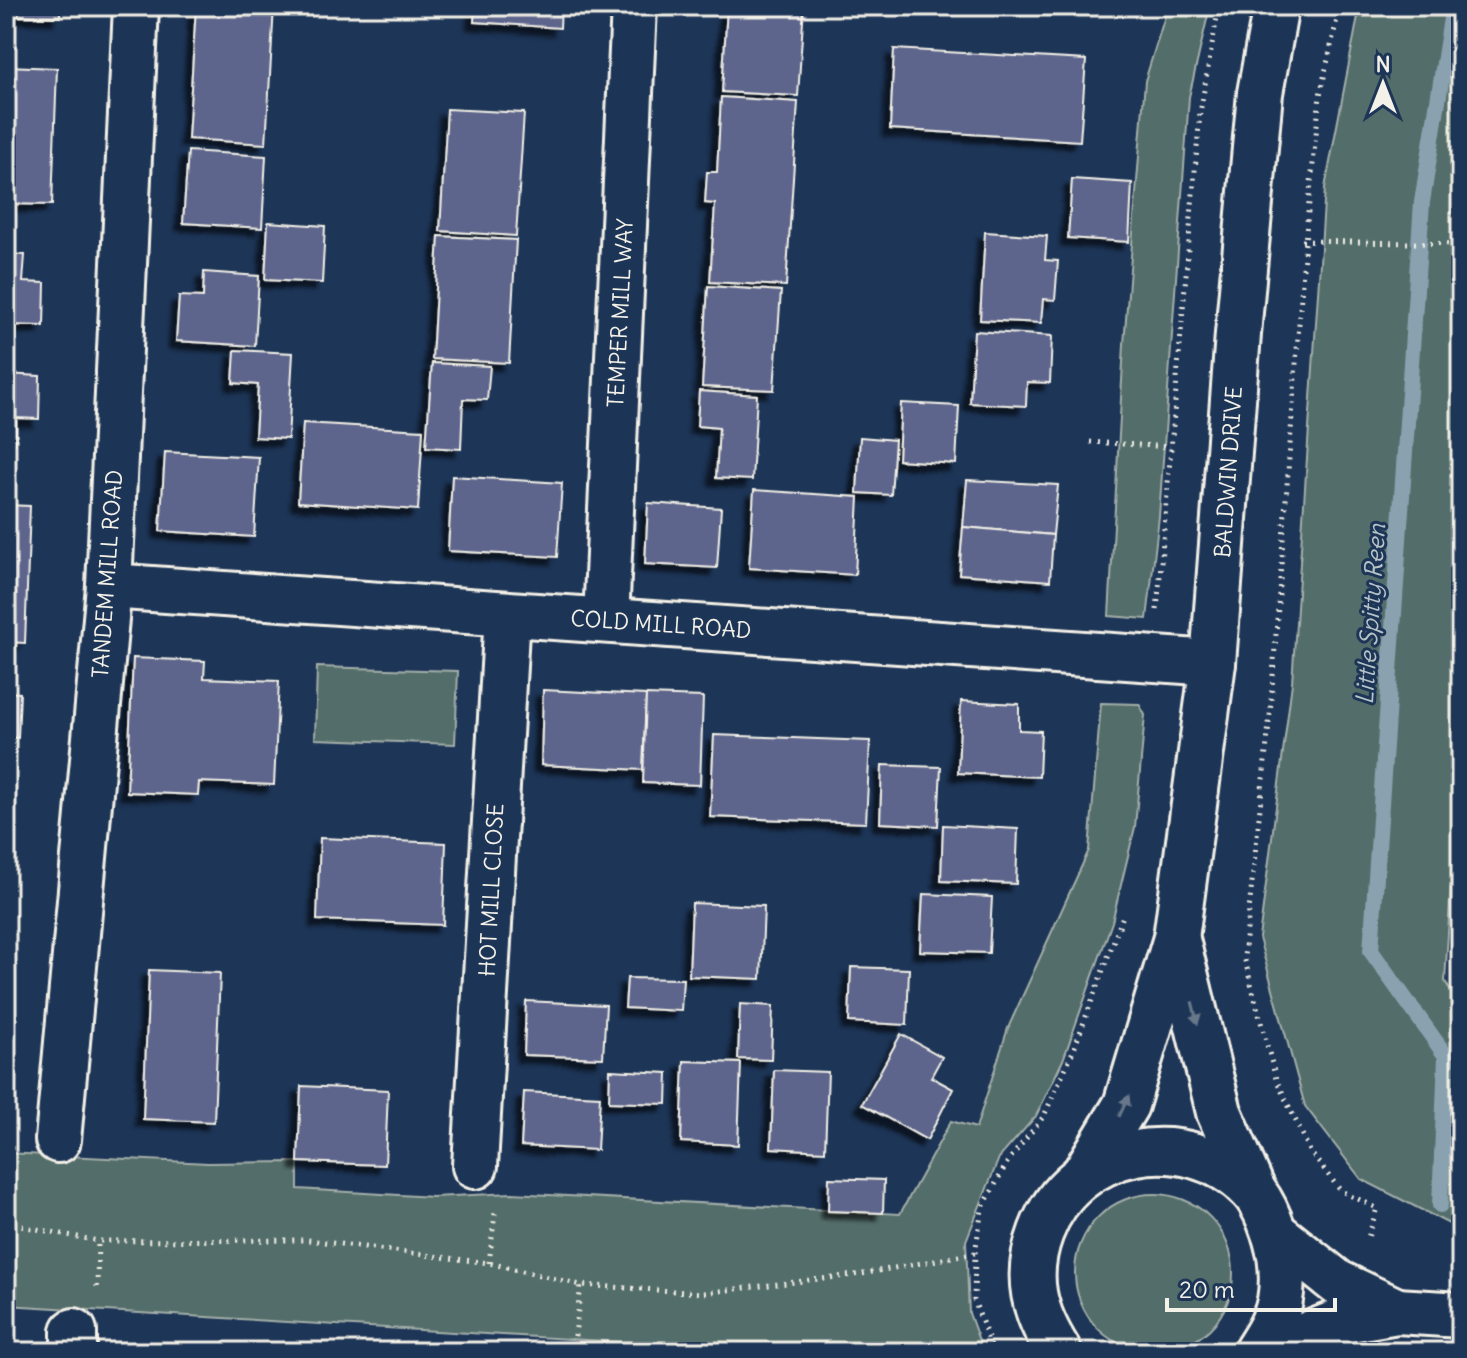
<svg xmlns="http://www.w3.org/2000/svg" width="1467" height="1358" font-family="Delius,sans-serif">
<defs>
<filter id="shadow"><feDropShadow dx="-7" dy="7" stdDeviation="2" flood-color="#0009"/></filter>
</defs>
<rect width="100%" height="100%" fill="#1d3557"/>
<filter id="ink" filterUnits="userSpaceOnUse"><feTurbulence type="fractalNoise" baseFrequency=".0125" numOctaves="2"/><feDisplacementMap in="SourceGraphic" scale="16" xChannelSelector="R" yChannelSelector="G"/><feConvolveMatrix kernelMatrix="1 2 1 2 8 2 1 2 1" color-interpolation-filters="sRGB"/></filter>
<g filter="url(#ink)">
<g fill="#536d6a" stroke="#a4afa9" stroke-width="2">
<path d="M1168 6H1210L1189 97 1159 516 1147 619 1109 616 1124 344 1145 81Z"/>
<path d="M1360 6H1461V727L1445 981 1461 1010V1230L1361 1179 1305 1106 1259 938 1292 683 1325 188Z"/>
<path d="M317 667 458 671 455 744 315 739Z"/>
<path d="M1101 703 1139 704 1145 715 1135 827 1112 922 1063 1060 1036 1116 999 1158 966 1241 969 1313 983 1352H956V1349L753 1350 6 1305V1153L208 1163 298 1162V1189L433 1197 512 1193 900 1214 951 1121 976 1128 1008 1028 1089 850Z"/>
<circle cx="1154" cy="1273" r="79"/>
</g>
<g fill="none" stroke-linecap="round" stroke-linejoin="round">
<path stroke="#8aa2b0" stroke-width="16" d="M1440 1205 1446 1056 1371 951 1422 202 1453 6"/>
</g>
<g fill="#5d658c" stroke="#f4f1e8" stroke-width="2" filter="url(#shadow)">
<path d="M6 6H60V17L6 15Z"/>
<path d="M196 6H274L266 144 188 139Z"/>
<path d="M475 6H561L560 28 474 22Z"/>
<path d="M727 6H804L798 96 722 92Z"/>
<path d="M894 49 1086 60 1080 141 890 129Z"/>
<path d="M6 66 57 68 52 205 6 204Z"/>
<path d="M721 97 798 102 786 286 710 282 715 204 705 203 707 172H717Z"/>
<path d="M447 109 524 113 516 236 440 231Z"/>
<path d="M188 151 266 156 262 228 183 223Z"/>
<path d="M1072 179 1132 183 1129 242 1068 238Z"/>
<path d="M268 222 325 226 322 283 265 280Z"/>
<path d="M985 232 1047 236 1045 260 1058 261 1055 300 1043 299 1041 323 980 320Z"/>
<path d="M439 236 516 240 509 363 432 359Z"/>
<path d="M6 254 25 255 23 282 45 283 44 326 6 325Z"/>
<path d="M204 272 259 276 255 346 176 341 179 296 203 297Z"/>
<path d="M708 286 781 291 774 390 702 387Z"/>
<path d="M974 331 1052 336 1050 383 1027 382 1026 406 970 403Z"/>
<path d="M235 350 293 353 288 439 255 437 258 385 233 383Z"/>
<path d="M432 363 490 366 487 400 463 399 461 449 426 447Z"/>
<path d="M6 374 40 376 39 419 16 418 15 444H6Z"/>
<path d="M699 391 757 395 752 480 716 478 719 428 697 426Z"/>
<path d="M901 403 959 406 956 464 898 460Z"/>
<path d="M303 423 423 430 418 510 298 502Z"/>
<path d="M860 437 895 440 891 495 857 493Z"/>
<path d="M165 452 259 457 254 537 160 531Z"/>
<path d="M452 476 562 483 557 557 448 551Z"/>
<path d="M967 480 1058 485 1053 535 963 527Z"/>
<path d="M754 490 859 497 855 575 749 568Z"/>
<path d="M648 503 721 508 717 568 645 564Z"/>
<path d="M6 505 30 506 25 643 6 642Z"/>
<path d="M963 527 1053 535 1050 581 959 574Z"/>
<path d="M133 658 205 661 204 678 279 681 274 785 199 782 198 795 127 792Z"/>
<path d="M543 690 646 695 643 770 541 765Z"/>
<path d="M6 692 20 693 18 738 6 737Z"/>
<path d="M646 695 703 697 700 785 643 783Z"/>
<path d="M961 701 1019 704V730L1041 731 1039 777 958 773Z"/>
<path d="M714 735 870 741 866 823 710 817Z"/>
<path d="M882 765 941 767 938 826 880 823Z"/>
<path d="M6 795H12L8 899H6Z"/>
<path d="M943 825 1018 829 1016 884 941 881Z"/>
<path d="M320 838 446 843 443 925 317 920Z"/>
<path d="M923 894 992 897 989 953 920 951Z"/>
<path d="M692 903 764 906 761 979 689 976Z"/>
<path d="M6 953H10L7 1010H6Z"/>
<path d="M851 967 909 969 907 1025 849 1022Z"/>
<path d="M149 970 220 973 214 1122 143 1119Z"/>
<path d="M627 978 683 979 681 1011 625 1008Z"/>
<path d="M526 1001 606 1005 603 1058 524 1055Z"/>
<path d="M740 1004 773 1006 771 1060 738 1059Z"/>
<path d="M901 1034 942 1057 931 1077 953 1089 927 1140 862 1104Z"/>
<path d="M684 1061 741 1063 738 1145 681 1142Z"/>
<path d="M610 1070 668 1073 667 1104 609 1102Z"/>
<path d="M774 1070 828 1072 825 1151 771 1148Z"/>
<path d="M301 1086 388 1090 385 1165 298 1162Z"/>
<path d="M524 1092 600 1096 597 1150 521 1146Z"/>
<path d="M829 1178 884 1180 883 1213 828 1211Z"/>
</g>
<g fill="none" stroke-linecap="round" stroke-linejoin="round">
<defs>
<g id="minor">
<path d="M109 586 1213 663"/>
<path d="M606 620 634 6"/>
<path d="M1177 940 1219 1112 1253 1190"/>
<path d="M58 1140 109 586 136 6"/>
<path d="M475 1166 507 614"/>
<path d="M1085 1173 1126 1105 1176 938 1213 663 1238 334 1260 93 1276 6"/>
<path d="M1276 1234 1338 1283 1397 1311"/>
<path d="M74 1352V1331"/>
<path d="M1059 1352C1034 1313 1024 1277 1041 1232 1073 1146 1186 1123 1251 1189 1265 1203 1276 1235 1280 1255 1283 1276 1283 1300 1274 1320 1270 1331 1262 1342 1256 1352"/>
<path d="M1264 1352 1344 1320 1397 1311 1461 1315"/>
</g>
</defs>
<use href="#minor" stroke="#f4f1e8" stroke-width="50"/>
<g stroke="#f4f1e8" stroke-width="5" stroke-dasharray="2 6" stroke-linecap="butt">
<path d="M1340 6 1320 95 1305 242 1270 715 1244 957 1276 1079 1311 1153 1341 1191 1377 1208 1367 1241"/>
<path d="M1302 241 1461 244"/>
<path d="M1090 442 1170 447"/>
<path d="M1157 610 1200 113 1219 6"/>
<path d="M6 1184 10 1174V1162"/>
<path d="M6 1223 98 1241 308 1240 489 1263 581 1285 703 1293 862 1274 975 1253 974 1300 993 1352"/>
<path d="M975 1253 982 1209 1008 1161 1044 1116 1074 1049 1124 913"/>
<path d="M489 1263 495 1213"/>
<path d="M97 1287 98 1241"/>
<path d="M573 1352 581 1285"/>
</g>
<use href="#minor" stroke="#1d3557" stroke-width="44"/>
</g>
<defs><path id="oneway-solid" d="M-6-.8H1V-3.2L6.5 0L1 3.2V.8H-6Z" transform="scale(2)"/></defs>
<g fill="#68778a">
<use href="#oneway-solid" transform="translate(1195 1013) rotate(76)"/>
<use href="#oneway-solid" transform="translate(1124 1106) rotate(-65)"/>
</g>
</g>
<g text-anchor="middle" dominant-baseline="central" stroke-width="6" stroke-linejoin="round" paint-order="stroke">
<g font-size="22" fill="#f4f1e8" stroke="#1d3557">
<text transform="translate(620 313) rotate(-87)">TEMPER MILL WAY</text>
<text transform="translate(1228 472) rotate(-86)">BALDWIN DRIVE</text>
<text transform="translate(107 574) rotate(-86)">TANDEM MILL ROAD</text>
<text transform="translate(661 624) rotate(4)">COLD MILL ROAD</text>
<text transform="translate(491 890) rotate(-87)">HOT MILL CLOSE</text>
</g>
<g font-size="24" font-style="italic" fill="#b6c3c7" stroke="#1d3557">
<text transform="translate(1370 614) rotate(-86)">Little Spitty Reen</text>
</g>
</g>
<rect width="1467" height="1358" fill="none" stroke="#1d3557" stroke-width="32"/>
<rect x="16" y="16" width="1435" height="1326" fill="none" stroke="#f4f1e8" stroke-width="3" filter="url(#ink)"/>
<g transform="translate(1383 84)" stroke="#1d3557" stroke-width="6" paint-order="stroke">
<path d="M0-6L14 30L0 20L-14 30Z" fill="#f4f1e8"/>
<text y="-12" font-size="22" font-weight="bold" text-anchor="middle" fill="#f4f1e8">N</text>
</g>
<path d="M1167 1298v12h168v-12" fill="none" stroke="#f4f1e8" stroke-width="4"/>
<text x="1179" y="1298" font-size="24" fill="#f4f1e8" stroke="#1d3557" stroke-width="6" paint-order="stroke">20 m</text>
</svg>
